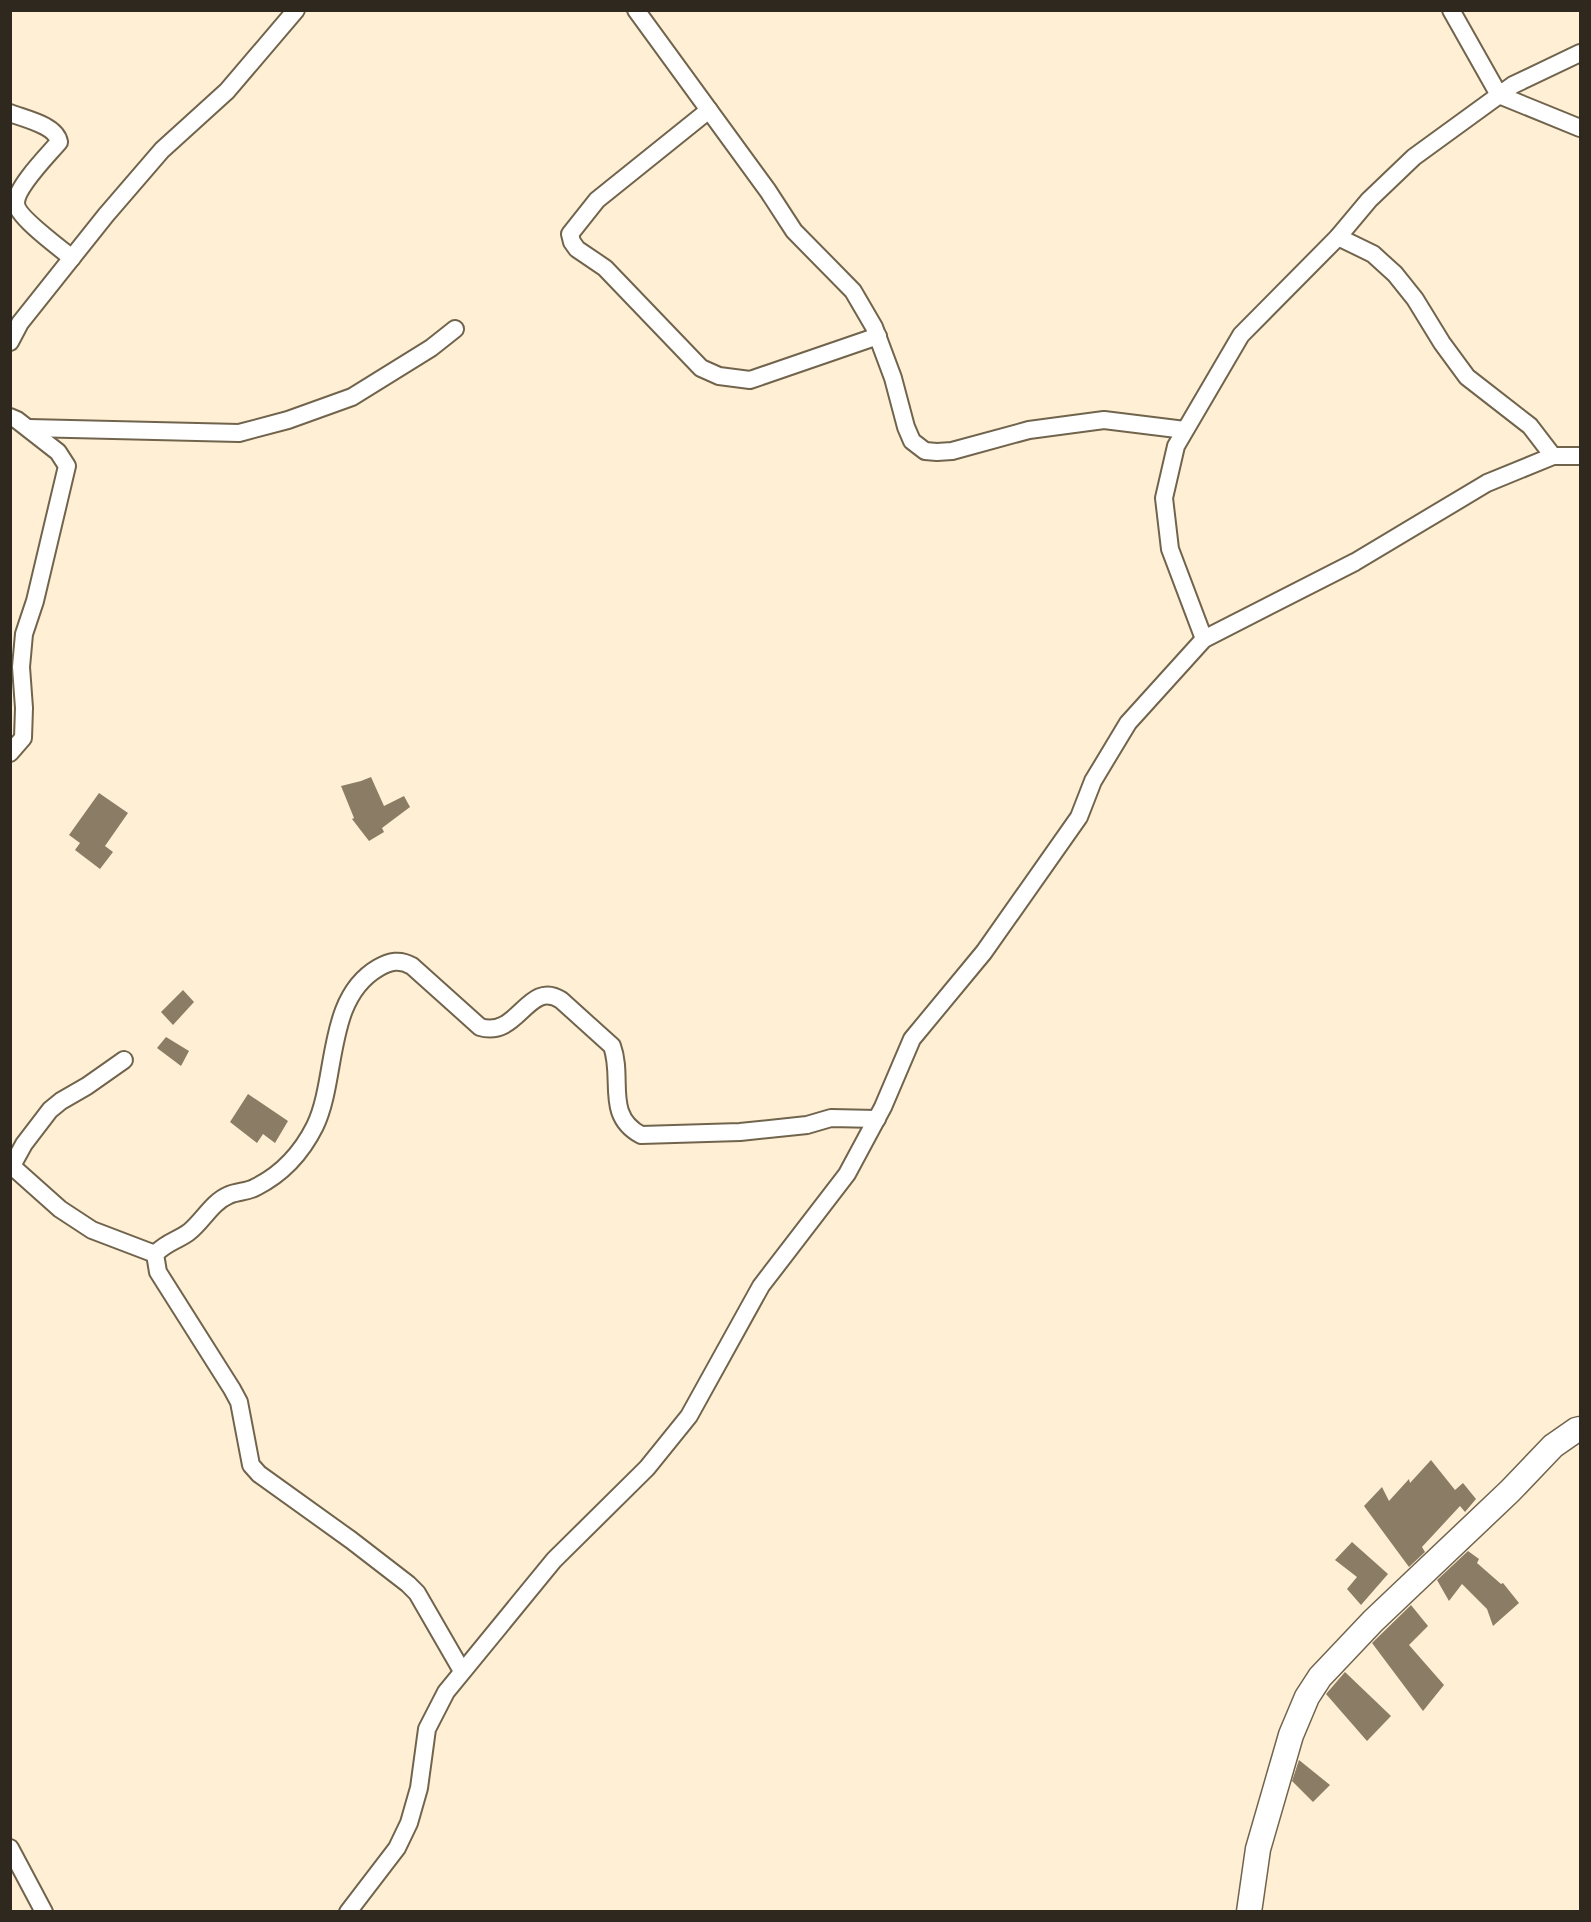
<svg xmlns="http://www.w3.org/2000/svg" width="1591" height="1922" font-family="'Open Sans',sans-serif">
<rect width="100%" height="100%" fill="#ffefd5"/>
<g fill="#8a7c65">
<path d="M371 777 384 806 404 796 410 807 382 828 384 832 369 841 352 819 354 818 341 786 361 781Z"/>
<path d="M99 793 128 813 105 846 113 852 100 869 75 850 80 843 69 835Z"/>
<path d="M183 990 194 1002 173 1025 161 1012Z"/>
<path d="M166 1037 189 1051 181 1066 157 1048Z"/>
<path d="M248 1094 288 1121 275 1143 263 1134 257 1143 230 1122Z"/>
<path d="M1431 1460 1455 1490 1463 1483 1476 1499 1465 1512 1460 1506 1422 1547 1425 1552 1409 1567 1364 1506 1382 1487 1389 1501 1409 1479 1410 1483Z"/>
<path d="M1352 1542 1388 1574 1361 1605 1347 1589 1357 1577 1335 1560Z"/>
<path d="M1468 1551 1479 1559 1477 1563 1501 1584 1503 1583 1519 1603 1493 1626 1487 1609 1462 1584 1449 1601 1437 1580Z"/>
<path d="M1411 1605 1428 1626 1409 1645 1444 1685 1423 1711 1372 1643Z"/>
<path d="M1345 1672 1391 1716 1367 1741 1326 1694Z"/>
<path d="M1299 1760 1330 1785 1313 1802 1292 1781Z"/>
</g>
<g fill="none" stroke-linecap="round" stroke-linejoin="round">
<defs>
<g id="street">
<path d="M636 10 768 191 794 231 853 291 874 327 893 378 906 427 912 441 925 451 937 452 952 451 1029 430 1104 420 1185 430"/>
<path d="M1451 10 1499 95 1580 128"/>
<path d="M709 110 597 200 570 234 572 242 577 249 605 268 701 368 719 376 750 380 878 336"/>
<path d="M10 113C25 119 56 125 59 142 48 155 16 187 16 203 16 216 61 249 72 258"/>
<path d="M1338 237 1373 254 1395 274 1415 299 1442 343 1467 377 1530 426 1553 456"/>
<path d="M10 342 20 323 106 215 162 150 227 91 296 10"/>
<path d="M10 417 17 420 58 452 67 466 35 601 24 634 21 667 24 708 23 738 10 753"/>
<path d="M29 428 239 433 288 420 352 397 431 348 455 329"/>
<path d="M1204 639 1170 549 1164 498 1176 446 1241 335 1338 237 1369 200 1414 157 1513 85 1580 53"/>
<path d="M124 1060 87 1086 61 1101 50 1110 24 1144 13 1164 14 1168 60 1209 92 1230 155 1254"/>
<path d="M462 1671 417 1593 408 1584 351 1540 259 1474 251 1465 239 1402 232 1389 158 1272 155 1254C168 1241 177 1241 189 1232 203 1221 212 1202 229 1195 238 1191 248 1192 256 1187 282 1174 302 1152 315 1126 338 1078 325 999 378 968 390 961 400 959 412 966L480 1027C518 1039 528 979 561 1000L612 1046C624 1079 604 1115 641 1135L740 1132 807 1125 831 1118 877 1119"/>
<path d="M10 1848 44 1912"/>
<path d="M348 1912 397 1848 409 1823 419 1788 427 1729 446 1692 554 1560 647 1468 689 1416 761 1286 847 1174 883 1107 912 1039 984 952 1079 817 1093 781 1128 723 1204 639 1355 562 1487 483 1553 456H1580"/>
</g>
<path id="secondary" d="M1249 1912 1258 1849 1291 1735 1307 1697 1320 1677 1373 1621 1510 1491 1553 1446 1576 1430 1580 1429"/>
</defs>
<use href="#street" stroke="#71644d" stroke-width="20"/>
<use href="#secondary" stroke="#71644d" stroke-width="27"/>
<use href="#street" stroke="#fff" stroke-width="16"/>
<use href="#secondary" stroke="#fff" stroke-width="24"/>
</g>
<rect width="1591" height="1922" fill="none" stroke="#2e281e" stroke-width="24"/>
</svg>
